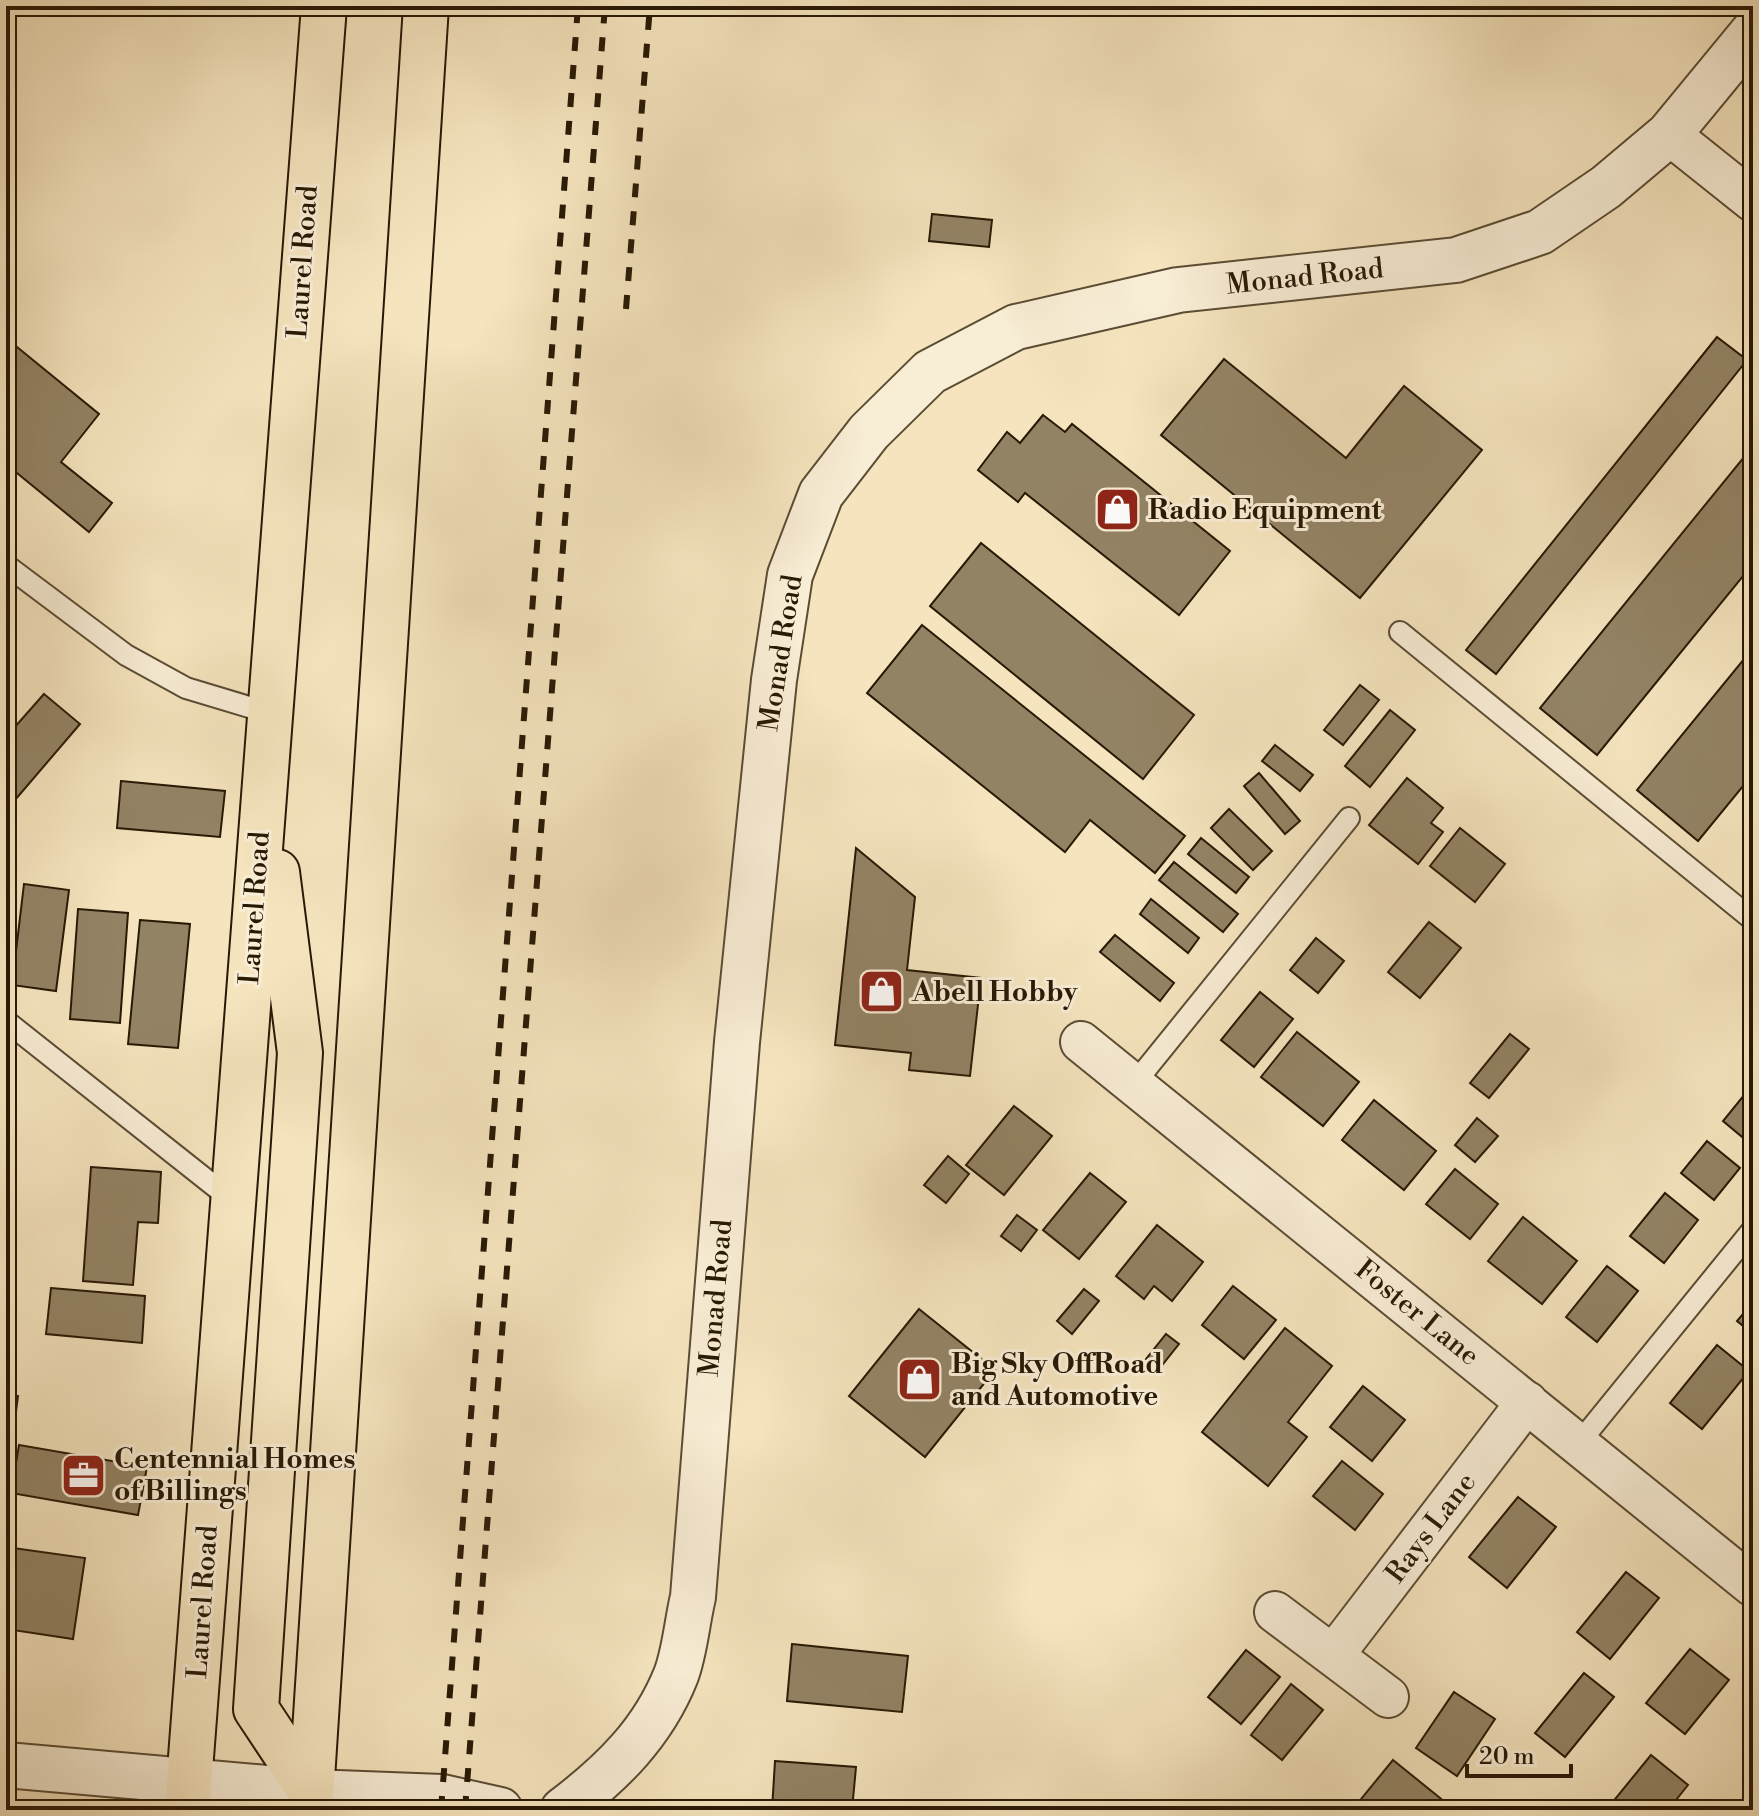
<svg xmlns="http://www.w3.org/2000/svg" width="1759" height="1816" font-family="'Libre Bodoni',serif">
<rect width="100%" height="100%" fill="#f5e4be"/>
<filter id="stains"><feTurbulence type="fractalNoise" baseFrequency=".0025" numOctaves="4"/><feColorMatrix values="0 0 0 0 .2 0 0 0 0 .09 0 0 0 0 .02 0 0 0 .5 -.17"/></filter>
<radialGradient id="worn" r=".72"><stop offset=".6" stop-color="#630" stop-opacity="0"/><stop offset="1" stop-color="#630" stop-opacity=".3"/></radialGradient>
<g fill="#938365" stroke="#281905" stroke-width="2">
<path d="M932 214 992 220 989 247 929 241Z"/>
<path d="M1717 337 1747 360 1496 674 1466 650Z"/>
<path d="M6 338 99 414 61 462 112 503 89 532 6 464Z"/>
<path d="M1224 359 1346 458 1404 386 1482 450 1360 598 1161 435Z"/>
<path d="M1043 415 1065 432 1072 424 1230 551 1179 615 1025 493 1018 502 978 470 1007 432 1020 443Z"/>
<path d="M1753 446V564L1597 755 1540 708Z"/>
<path d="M981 543 1194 715 1143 779 930 606Z"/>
<path d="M922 625 1185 836 1155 873 1090 820 1065 852 867 693Z"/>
<path d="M1753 648V774L1698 841 1637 790Z"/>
<path d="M1360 685 1379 700 1343 745 1324 730Z"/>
<path d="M44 694 80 724 15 800 6 792V737Z"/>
<path d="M1390 710 1415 730 1370 787 1345 766Z"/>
<path d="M1275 745 1313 775 1300 791 1262 761Z"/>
<path d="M1259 773 1300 821 1285 834 1244 786Z"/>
<path d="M1407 778 1443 808 1431 823 1443 832 1418 864 1369 825Z"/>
<path d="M121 781 225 791 220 837 117 828Z"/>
<path d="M1229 809 1272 851 1253 870 1211 828Z"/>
<path d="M1460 828 1505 864 1475 902 1430 866Z"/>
<path d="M1201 838 1249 877 1236 893 1188 854Z"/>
<path d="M856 848 915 897 907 970 981 978 970 1076 909 1070 911 1053 835 1045Z"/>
<path d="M1174 862 1238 914 1223 932 1159 880Z"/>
<path d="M6 867 16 869 6 917Z"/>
<path d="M24 884 69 890 56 991 12 985Z"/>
<path d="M1151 899 1199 938 1188 953 1140 914Z"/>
<path d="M78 909 128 913 120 1023 70 1019Z"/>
<path d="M140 920 190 924 178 1048 128 1044Z"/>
<path d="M1429 922 1461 948 1420 998 1388 972Z"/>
<path d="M1115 935 1174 983 1160 1001 1100 952Z"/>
<path d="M1316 938 1344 961 1318 993 1290 970Z"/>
<path d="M1260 992 1293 1019 1254 1067 1221 1040Z"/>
<path d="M1297 1032 1359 1082 1323 1126 1261 1077Z"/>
<path d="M1510 1034 1529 1049 1489 1098 1470 1083Z"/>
<path d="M1753 1084V1146L1723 1121Z"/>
<path d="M1374 1100 1436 1151 1404 1190 1342 1140Z"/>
<path d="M1014 1106 1052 1136 1004 1195 966 1165Z"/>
<path d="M1477 1118 1498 1136 1475 1162 1455 1145Z"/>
<path d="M1707 1141 1740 1168 1714 1200 1681 1173Z"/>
<path d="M948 1156 969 1174 946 1203 924 1185Z"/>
<path d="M91 1167 161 1172 158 1223 138 1222 133 1285 83 1281Z"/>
<path d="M1455 1169 1498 1204 1470 1239 1426 1204Z"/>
<path d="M1090 1173 1126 1202 1079 1259 1043 1230Z"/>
<path d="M1665 1193 1698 1220 1664 1263 1630 1236Z"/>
<path d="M1017 1215 1037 1230 1021 1251 1001 1236Z"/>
<path d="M1523 1217 1577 1261 1542 1304 1488 1261Z"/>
<path d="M1157 1225 1203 1262 1172 1301 1154 1286 1144 1299 1116 1276Z"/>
<path d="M1607 1266 1638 1291 1597 1342 1566 1317Z"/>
<path d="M1233 1286 1276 1320 1244 1359 1202 1325Z"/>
<path d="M51 1288 145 1296 142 1343 46 1334Z"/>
<path d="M1084 1289 1099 1301 1072 1334 1057 1321Z"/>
<path d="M1753 1302V1334L1737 1321Z"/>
<path d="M919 1309 995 1370 925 1457 849 1396Z"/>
<path d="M1285 1328 1332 1366 1288 1422 1307 1437 1268 1486 1202 1432Z"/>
<path d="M1166 1334 1179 1344 1159 1369 1146 1359Z"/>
<path d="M1717 1345 1749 1371 1702 1429 1670 1403Z"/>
<path d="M1363 1386 1405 1420 1372 1461 1330 1427Z"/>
<path d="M6 1394 18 1396 6 1490Z"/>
<path d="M19 1445 147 1467 138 1515 11 1493Z"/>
<path d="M1342 1461 1383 1494 1355 1530 1313 1496Z"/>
<path d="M1518 1497 1556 1527 1507 1588 1469 1557Z"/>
<path d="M6 1547 85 1558 73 1639 6 1629Z"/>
<path d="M1626 1572 1659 1598 1610 1659 1577 1632Z"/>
<path d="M792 1644 908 1656 902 1712 787 1701Z"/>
<path d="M1690 1649 1729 1680 1685 1734 1646 1703Z"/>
<path d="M1246 1650 1280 1677 1241 1724 1208 1697Z"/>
<path d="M1584 1673 1614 1697 1565 1757 1535 1733Z"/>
<path d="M1291 1684 1323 1710 1282 1760 1251 1735Z"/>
<path d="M1454 1692 1495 1719 1457 1776 1416 1748Z"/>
<path d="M1651 1755 1688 1785 1668 1810H1619L1611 1804Z"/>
<path d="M1393 1760 1450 1806 1446 1810H1374L1361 1799Z"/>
<path d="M775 1761 856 1767 852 1810H772Z"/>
</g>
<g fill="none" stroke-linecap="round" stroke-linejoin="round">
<defs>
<g id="service">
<path d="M6 565 126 655 186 688 269 713"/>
<path d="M1400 632 1753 920"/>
<path d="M6 1021 232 1200"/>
<path d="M1134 1084 1349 818"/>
<path d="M1579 1443 1753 1229"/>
</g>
<g id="minor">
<path d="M1669 134 1753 201"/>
<path d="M1081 1042 1753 1586"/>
<path d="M1275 1612 1388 1697"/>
<path d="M1335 1653 1527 1402"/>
</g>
<g id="tertiary">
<path d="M6 1765 311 1792 442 1797 500 1810"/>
<path d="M563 1810C612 1773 653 1733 676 1675 685 1651 687 1622 693 1597L737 1042 774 680 790 575 821 494 869 432 930 372 1016 327 1178 290 1456 260 1540 232 1606 187 1669 134 1753 32"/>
</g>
<g id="primary">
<path d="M277 872 300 1053 256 1709 311 1792"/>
<path d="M187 1810 324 6"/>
<path d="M310 1810 426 6"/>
</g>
</defs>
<use href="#service" stroke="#5b4c33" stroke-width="24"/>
<use href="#minor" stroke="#5b4c33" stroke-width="44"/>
<use href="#tertiary" stroke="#5b4c33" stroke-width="48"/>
<use href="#primary" stroke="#281905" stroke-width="48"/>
<use href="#service" stroke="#f8edd5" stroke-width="20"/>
<use href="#minor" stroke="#f8edd5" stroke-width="40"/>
<use href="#tertiary" stroke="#f8edd5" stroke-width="44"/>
<use href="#primary" stroke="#f5e4be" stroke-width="44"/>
<g stroke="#281905" stroke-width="6" stroke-dasharray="14 14" stroke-linecap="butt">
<path d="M626 309 650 6"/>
<path d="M441 1810 578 6"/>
<path d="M465 1810 605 6"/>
</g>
</g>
<defs>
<symbol id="shop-square" viewBox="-11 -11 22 22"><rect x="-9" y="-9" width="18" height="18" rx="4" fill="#8f2418" stroke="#f8edd5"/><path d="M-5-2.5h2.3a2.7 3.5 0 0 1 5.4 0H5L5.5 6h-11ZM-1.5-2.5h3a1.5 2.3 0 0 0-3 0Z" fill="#fff"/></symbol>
<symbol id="office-square" viewBox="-11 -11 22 22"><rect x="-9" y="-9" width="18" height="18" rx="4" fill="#8f2418" stroke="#f8edd5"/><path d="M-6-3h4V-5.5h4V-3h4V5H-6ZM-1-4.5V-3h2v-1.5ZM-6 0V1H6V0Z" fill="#fff"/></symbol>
</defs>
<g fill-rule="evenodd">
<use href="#shop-square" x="1092" y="484" width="51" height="51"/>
<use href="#shop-square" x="856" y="966" width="51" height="51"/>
<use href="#shop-square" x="894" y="1354" width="51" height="51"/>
<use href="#office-square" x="58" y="1450" width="51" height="51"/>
</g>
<g text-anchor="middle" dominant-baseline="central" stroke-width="6" stroke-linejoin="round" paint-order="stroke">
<g font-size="28" fill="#281905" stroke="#f8edd5">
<text transform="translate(303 262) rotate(-86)">Laurel Road</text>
<text transform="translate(1305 277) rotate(-6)">Monad Road</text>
<text transform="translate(781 653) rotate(-81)">Monad Road</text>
<text transform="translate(255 908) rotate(-86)">Laurel Road</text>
<text transform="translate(716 1298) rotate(-85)">Monad Road</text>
<text transform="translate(1417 1313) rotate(39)">Foster Lane</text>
<text transform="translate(1431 1528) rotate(-53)">Rays Lane</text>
<text transform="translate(203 1602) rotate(-86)">Laurel Road</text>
</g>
<g font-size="28" font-weight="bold" fill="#281905" stroke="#f8edd5" text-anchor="start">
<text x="1148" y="510">Radio Equipment</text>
<text x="912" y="992">Abell Hobby</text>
<text x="951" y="1364">Big Sky OffRoad<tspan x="951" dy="32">and Automotive</tspan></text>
<text x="114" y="1459">Centennial Homes<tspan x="114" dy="32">of Billings</tspan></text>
</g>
</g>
<rect width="1759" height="1816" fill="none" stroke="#f5e4be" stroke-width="32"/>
<rect x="8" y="8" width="1743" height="1800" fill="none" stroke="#281905" stroke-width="4"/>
<rect x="16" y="16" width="1727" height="1784" fill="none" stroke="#281905" stroke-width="2"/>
<path d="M1467 1764v12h104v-12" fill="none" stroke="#281905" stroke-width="4"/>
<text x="1479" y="1764" font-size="24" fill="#281905" stroke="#f8edd5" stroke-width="6" paint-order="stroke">20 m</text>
<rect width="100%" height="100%" filter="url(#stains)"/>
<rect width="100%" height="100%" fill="url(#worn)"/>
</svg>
